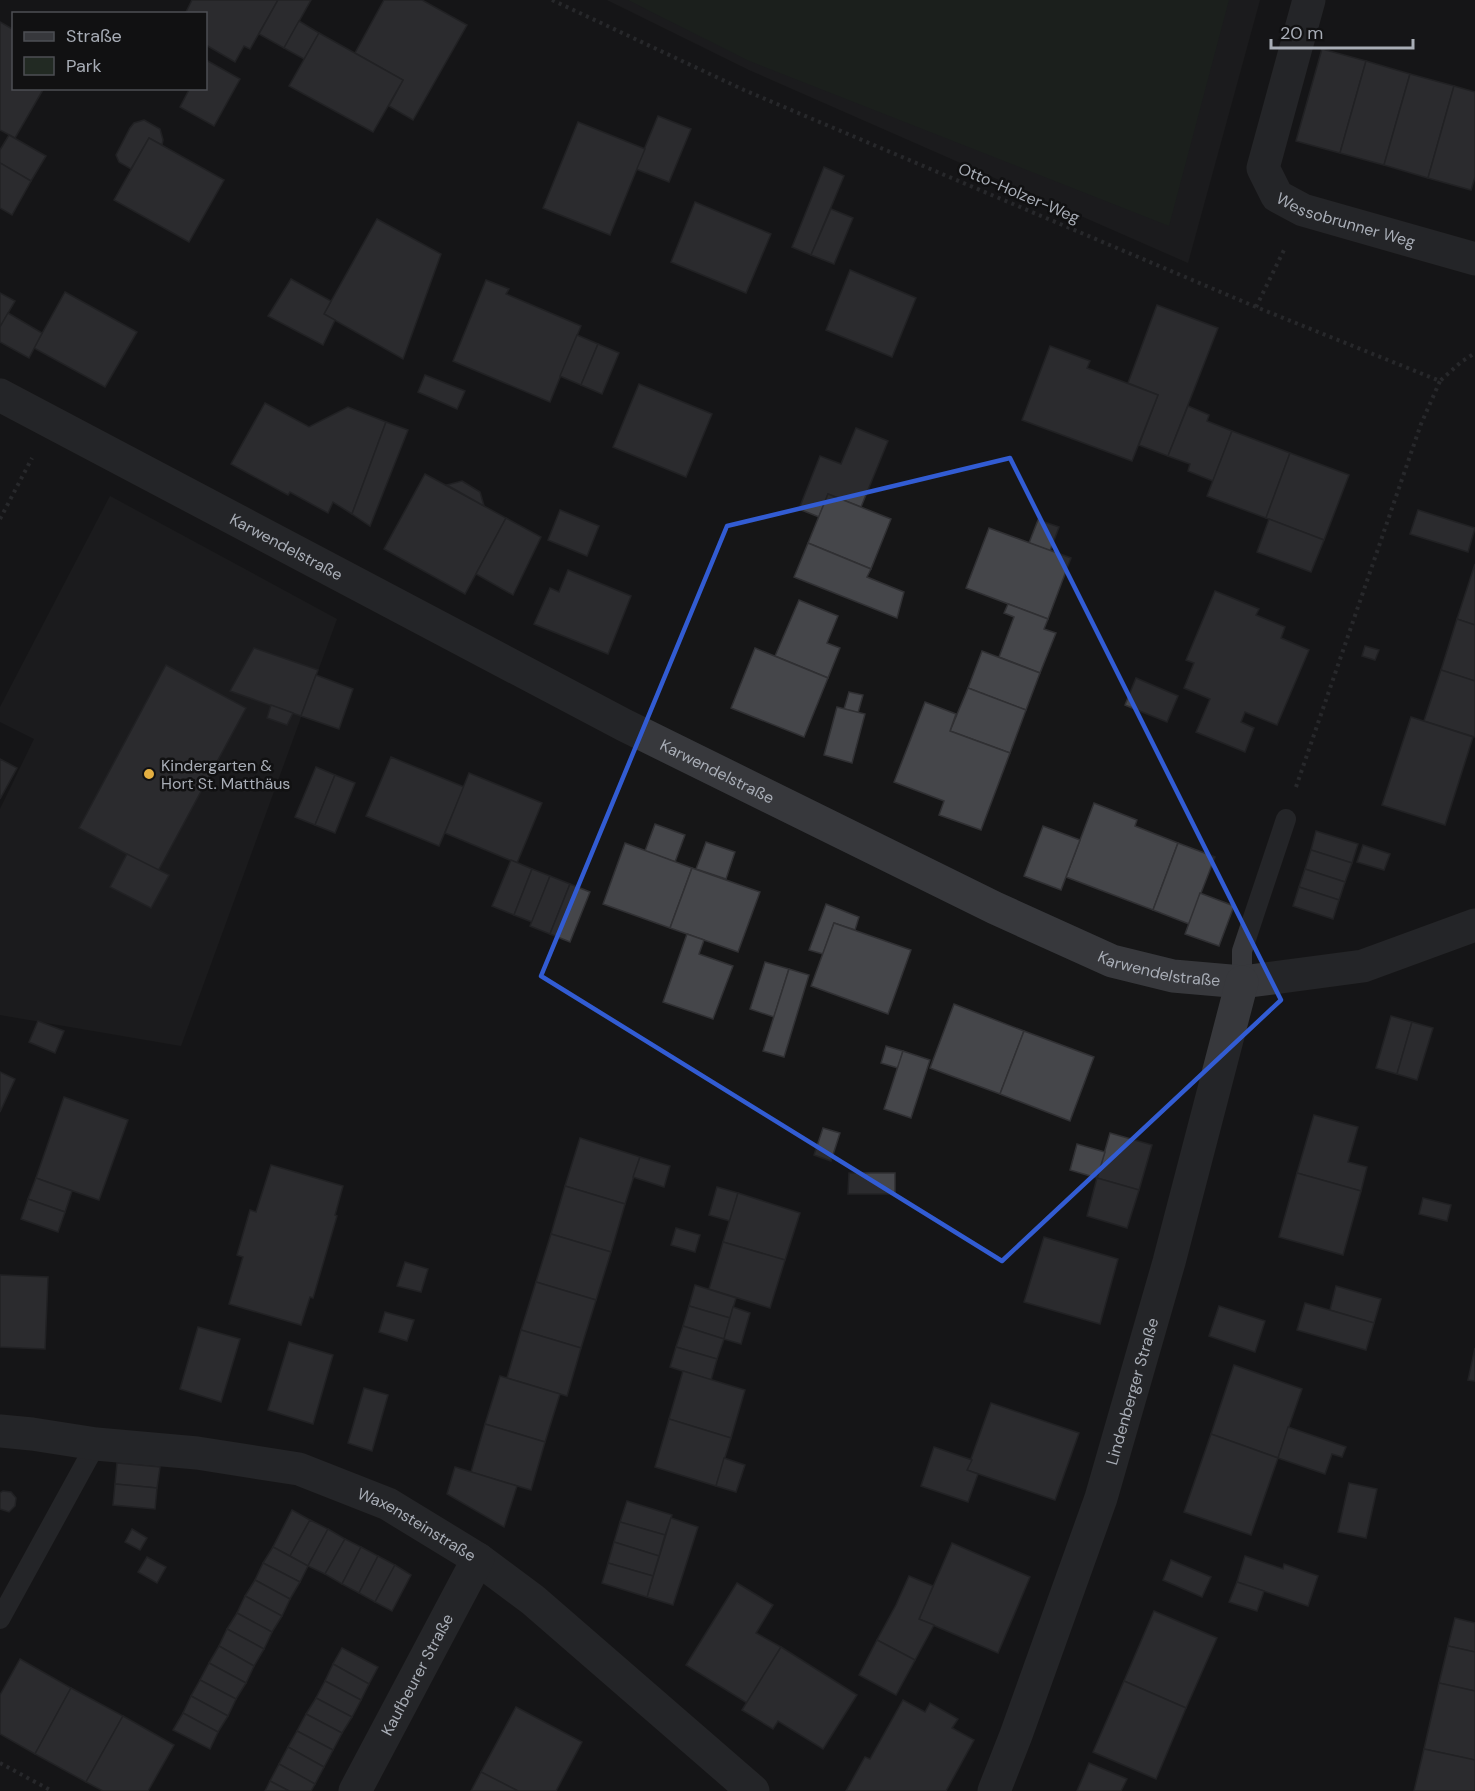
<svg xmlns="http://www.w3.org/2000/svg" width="1475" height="1791" font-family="'DM Sans',sans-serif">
<rect width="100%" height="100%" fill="#161617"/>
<g fill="#222224">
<path d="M607 0H1260L1188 263 749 70Z"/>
<path d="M110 496 337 619 181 1046 0 1015V809L34 739 0 722V707Z"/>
</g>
<path fill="#222a23" d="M628 0H1229L1169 226 747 60Z"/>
<g fill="#45464a" stroke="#303033" stroke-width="1.5">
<path d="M192 0H278L250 49 244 46 235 62 206 45V14H185Z"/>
<path d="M278 0H311L284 48 259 34Z"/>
<path d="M384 0H422L467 25 413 120 389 106 403 80 355 53Z"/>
<path d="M299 21 319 33 304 59 284 48Z"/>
<path d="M0 22 14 30V88H44L15 138 0 130Z"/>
<path d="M319 33 403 80 373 132 289 86Z"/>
<path d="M1322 49 1366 61 1340 153 1296 141Z"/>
<path d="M206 60 240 79 214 126 180 107 190 88H206Z"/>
<path d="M1366 61 1410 74 1384 165 1340 153Z"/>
<path d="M1410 74 1454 86 1428 178 1384 165Z"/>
<path d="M1454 86 1475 92V177L1471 190 1428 178Z"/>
<path d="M658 116 691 129 669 182 636 169Z"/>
<path d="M144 120 160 129 163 140 162 145 149 138 131 169 119 162 116 155 130 128 134 123Z"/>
<path d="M578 122 645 149 610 235 543 208Z"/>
<path d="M9 135 46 156 31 181 0 163V150Z"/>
<path d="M149 138 224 180 189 242 114 200Z"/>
<path d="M0 163 31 181 12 215 0 208Z"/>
<path d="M824 167 844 176 811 255 792 247Z"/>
<path d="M695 202 771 234 746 293 671 262Z"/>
<path d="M831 209 853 218 834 264 811 255Z"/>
<path d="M377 219 441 254 403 359 324 314Z"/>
<path d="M850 270 916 298 892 357 826 330Z"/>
<path d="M291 279 331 301 324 314 335 320 323 345 268 316Z"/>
<path d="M486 280 509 289 506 294 581 326 550 402 453 361Z"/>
<path d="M65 292 137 332 105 387 34 348Z"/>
<path d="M0 293 15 301 0 327Z"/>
<path d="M1157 305 1218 328 1168 456 1139 445 1158 395 1128 383Z"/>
<path d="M8 313 42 333 29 358 0 342V327Z"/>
<path d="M577 335 598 344 581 385 560 376Z"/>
<path d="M598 344 619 353 602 394 581 385Z"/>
<path d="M1050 346 1090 361 1087 368 1158 395 1132 461 1022 420Z"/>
<path d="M425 375 465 391 457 409 418 392Z"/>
<path d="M639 384 712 414 686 477 613 447Z"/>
<path d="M265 403 309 427 348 407 386 422 352 514 333 502 328 513 290 492 288 495 231 464Z"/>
<path d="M1188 406 1209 415 1207 421 1232 431 1213 481 1188 471 1190 464 1168 456Z"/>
<path d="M386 422 408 430 370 526 352 514Z"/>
<path d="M856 428 888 441 861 507 828 494 819 517 799 509 820 456 841 464Z"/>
<path d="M1232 431 1290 453 1266 518 1207 496Z"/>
<path d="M1290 453 1349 475 1324 540 1266 518Z"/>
<path d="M425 474 506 518 465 594 384 549Z"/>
<path d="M462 481 480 492 484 506 447 485Z"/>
<path d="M828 494 891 519 871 569 808 543Z"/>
<path d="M560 510 599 526 587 556 548 540Z"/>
<path d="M1418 510 1475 528 1468 552 1410 534Z"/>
<path d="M506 518 541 537 513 595 476 574Z"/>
<path d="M1269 519 1324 540 1311 572 1257 552Z"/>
<path d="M1038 520 1059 527 1050 551 1029 543Z"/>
<path d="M989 528 1071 558 1048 619 966 588Z"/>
<path d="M808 543 871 569 867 577 904 592 897 618 794 577Z"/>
<path d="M1475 564V625L1457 619Z"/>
<path d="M568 570 631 596 608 654 534 624 550 588 559 592Z"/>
<path d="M1215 591 1259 609 1256 615 1285 627 1281 638 1309 650 1277 725 1245 712 1241 722 1254 728 1245 752 1196 732 1210 699 1184 688 1194 663 1186 660Z"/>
<path d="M799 600 838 616 827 643 840 648 828 678 775 656Z"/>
<path d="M1008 604 1048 619 1044 629 1056 633 1040 673 999 657 1014 617 1004 613Z"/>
<path d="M1457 619 1475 625V681L1441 670Z"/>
<path d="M1365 646 1379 650 1375 660 1362 656Z"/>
<path d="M254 648 318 670 301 716 230 691Z"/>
<path d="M755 648 828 678 804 737 731 708Z"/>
<path d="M982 651 1040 673 1026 710 968 688Z"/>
<path d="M166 665 246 708 158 871 79 828Z"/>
<path d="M1441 670 1475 681V737L1424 721Z"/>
<path d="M316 675 353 689 339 729 301 716Z"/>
<path d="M1136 678 1178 696 1167 722 1125 705Z"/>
<path d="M968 688 1026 710 1010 753 950 731Z"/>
<path d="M849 692 863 695 858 713 844 709Z"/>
<path d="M925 702 956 714 950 731 1010 753 981 830 939 815 944 801 894 782Z"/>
<path d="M271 705 293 713 287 725 267 718Z"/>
<path d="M837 707 865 714 852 763 824 755Z"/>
<path d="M1411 717 1473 737 1445 825 1382 805Z"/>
<path d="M391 757 464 787 439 846 366 816Z"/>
<path d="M0 759 17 768 0 799Z"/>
<path d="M316 767 335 775 315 825 295 817Z"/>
<path d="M469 773 542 803 517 863 445 833Z"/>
<path d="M335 775 355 783 335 833 315 825Z"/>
<path d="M1094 803 1137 820 1135 826 1178 843 1153 910 1066 877Z"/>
<path d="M655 824 685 835 675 862 645 851Z"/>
<path d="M1043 826 1080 840 1061 890 1024 876Z"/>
<path d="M1316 831 1358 844 1352 863 1311 850Z"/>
<path d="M706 842 735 852 726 879 696 869Z"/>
<path d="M625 843 692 868 670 928 603 904Z"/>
<path d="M1178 843 1215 857 1189 924 1153 910Z"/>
<path d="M1363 845 1390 854 1384 870 1357 862Z"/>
<path d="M1311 850 1352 863 1345 882 1305 869Z"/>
<path d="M127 854 169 875 151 908 110 887Z"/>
<path d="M511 860 532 869 514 915 492 906Z"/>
<path d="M692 868 760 892 738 952 670 928Z"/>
<path d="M532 869 550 876 532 922 514 915Z"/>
<path d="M1305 869 1345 882 1339 900 1299 887Z"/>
<path d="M550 876 570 884 550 934 530 926Z"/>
<path d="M570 884 590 892 570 942 550 934Z"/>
<path d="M1299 887 1339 900 1333 919 1293 906Z"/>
<path d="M1200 893 1234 906 1219 946 1185 934Z"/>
<path d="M826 904 859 917 855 930 834 923 823 954 809 950Z"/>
<path d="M834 923 911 950 888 1014 811 986Z"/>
<path d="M687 934 704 940 699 954 733 966 713 1019 663 1002Z"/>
<path d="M765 962 789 969 774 1017 750 1009Z"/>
<path d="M789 969 809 975 784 1057 763 1051Z"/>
<path d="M954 1004 1024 1031 1000 1094 930 1068Z"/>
<path d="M1391 1016 1412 1022 1397 1074 1376 1068Z"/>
<path d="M38 1021 64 1031 55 1053 29 1042Z"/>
<path d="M1412 1022 1433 1028 1417 1080 1397 1074Z"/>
<path d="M1024 1031 1094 1057 1070 1121 1000 1094Z"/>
<path d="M886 1046 903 1051 898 1068 881 1063Z"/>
<path d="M903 1051 930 1060 911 1118 884 1109Z"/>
<path d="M0 1072 15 1079 0 1112Z"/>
<path d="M64 1097 128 1120 99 1200 36 1178Z"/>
<path d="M1314 1115 1358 1127 1348 1162 1367 1167 1361 1191 1297 1173Z"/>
<path d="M823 1128 840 1133 831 1161 814 1155Z"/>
<path d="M1110 1133 1152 1145 1139 1190 1097 1178Z"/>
<path d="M580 1138 640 1157 625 1204 565 1186Z"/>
<path d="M1077 1144 1105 1152 1097 1178 1070 1170Z"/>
<path d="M640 1157 670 1166 664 1187 633 1177Z"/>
<path d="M271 1165 343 1186 335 1215 337 1216 313 1298 310 1297 301 1325 229 1304 243 1257 237 1255 250 1210 256 1212Z"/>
<path d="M849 1173H895V1194H848Z"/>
<path d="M1297 1173 1361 1191 1343 1255 1279 1237Z"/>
<path d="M36 1178 72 1191 65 1212 28 1199Z"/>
<path d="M1097 1178 1139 1190 1127 1228 1087 1216Z"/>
<path d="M565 1186 625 1204 611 1252 551 1234Z"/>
<path d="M717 1187 738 1193 730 1221 709 1215Z"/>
<path d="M738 1193 800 1213 785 1260 723 1242Z"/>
<path d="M1423 1198 1451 1205 1447 1221 1419 1214Z"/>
<path d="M28 1199 65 1212 58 1232 21 1219Z"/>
<path d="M676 1228 700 1235 695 1252 671 1245Z"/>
<path d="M551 1234 611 1252 596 1300 536 1282Z"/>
<path d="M1044 1237 1118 1259 1100 1324 1024 1302Z"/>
<path d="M723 1242 785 1260 770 1308 709 1289Z"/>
<path d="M405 1262 428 1269 421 1292 397 1286Z"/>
<path d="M0 1275 48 1277 45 1349 0 1347Z"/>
<path d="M536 1282 596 1300 581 1348 521 1330Z"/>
<path d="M695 1285 736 1298 730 1318 689 1306Z"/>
<path d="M1336 1286 1381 1299 1374 1323 1330 1310Z"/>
<path d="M1305 1303 1374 1323 1366 1350 1297 1330Z"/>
<path d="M689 1306 730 1318 724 1339 683 1326Z"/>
<path d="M1219 1306 1265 1321 1255 1352 1209 1336Z"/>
<path d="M733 1307 750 1313 741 1344 724 1339Z"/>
<path d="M385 1312 414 1320 407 1341 379 1332Z"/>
<path d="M683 1326 724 1339 717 1359 676 1347Z"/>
<path d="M198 1327 240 1339 221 1402 180 1389Z"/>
<path d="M521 1330 581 1348 567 1396 507 1378Z"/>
<path d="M289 1342 333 1355 313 1424 268 1410Z"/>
<path d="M676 1347 717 1359 711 1380 670 1367Z"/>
<path d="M1475 1348V1381L1468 1380Z"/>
<path d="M1234 1365 1302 1389 1278 1458 1211 1434Z"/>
<path d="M683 1371 745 1390 731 1438 669 1419Z"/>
<path d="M500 1376 560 1394 545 1442 485 1424Z"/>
<path d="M364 1388 388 1395 372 1451 348 1443Z"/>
<path d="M991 1403 1079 1433 1055 1500 967 1470Z"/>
<path d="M669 1419 731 1438 716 1486 655 1467Z"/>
<path d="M485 1424 545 1442 531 1490 471 1472Z"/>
<path d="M1288 1427 1346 1447 1342 1457 1332 1454 1325 1474 1278 1458Z"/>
<path d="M1211 1434 1278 1458 1251 1535 1184 1512Z"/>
<path d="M934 1447 972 1460 967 1470 978 1474 968 1502 921 1486Z"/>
<path d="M724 1458 745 1465 736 1492 716 1486Z"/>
<path d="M117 1463 160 1467 157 1488 115 1484Z"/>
<path d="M455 1467 517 1486 504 1527 447 1494Z"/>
<path d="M1349 1483 1377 1489 1366 1538 1338 1532Z"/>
<path d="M115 1484 157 1488 155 1509 113 1505Z"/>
<path d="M3 1491 11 1492 16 1498 15 1506 9 1512 0 1509V1493Z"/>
<path d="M627 1501 672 1515 665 1535 620 1522Z"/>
<path d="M292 1510 310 1520 290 1556 273 1547Z"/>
<path d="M671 1518 698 1527 673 1605 647 1597Z"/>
<path d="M310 1520 328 1529 308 1566 290 1556Z"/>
<path d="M620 1522 665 1535 659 1556 614 1542Z"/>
<path d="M132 1529 147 1538 140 1550 125 1542Z"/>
<path d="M328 1529 345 1539 325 1574 308 1566Z"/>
<path d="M345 1539 361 1547 342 1584 325 1574Z"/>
<path d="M614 1542 659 1556 653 1576 608 1563Z"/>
<path d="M952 1543 1030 1577 998 1653 919 1619Z"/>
<path d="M273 1547 308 1566 300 1582 263 1563Z"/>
<path d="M361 1547 378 1556 359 1593 342 1584Z"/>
<path d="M378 1556 395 1565 375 1602 359 1593Z"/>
<path d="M1245 1556 1283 1569 1284 1564 1318 1576 1308 1606 1237 1582Z"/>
<path d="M147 1557 166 1567 157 1583 138 1572Z"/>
<path d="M1171 1560 1211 1577 1202 1597 1163 1580Z"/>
<path d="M263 1563 300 1582 290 1599 255 1580Z"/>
<path d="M608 1563 653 1576 647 1597 602 1583Z"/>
<path d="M395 1565 411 1575 392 1611 375 1602Z"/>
<path d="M909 1576 933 1586 919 1619 934 1625 915 1660 877 1640 896 1605Z"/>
<path d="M255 1580 290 1599 282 1616 245 1596Z"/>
<path d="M1237 1582 1264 1591 1257 1611 1229 1602Z"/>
<path d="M737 1583 773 1605 756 1633 781 1647 747 1703 686 1665Z"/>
<path d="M245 1596 282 1616 272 1632 237 1613Z"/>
<path d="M1154 1611 1217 1638 1186 1708 1124 1681Z"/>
<path d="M237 1613 272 1632 264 1649 227 1629Z"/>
<path d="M1455 1618 1475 1623V1652L1448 1646Z"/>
<path d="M227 1629 264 1649 254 1666 219 1646Z"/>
<path d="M877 1640 915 1660 896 1695 859 1675Z"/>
<path d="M219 1646 254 1666 246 1683 209 1663Z"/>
<path d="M1448 1646 1475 1652V1691L1439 1683Z"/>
<path d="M781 1647 857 1695 823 1749 778 1721 773 1729 742 1710Z"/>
<path d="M342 1648 378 1667 369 1684 333 1664Z"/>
<path d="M20 1659 71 1688 35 1754 0 1734V1695Z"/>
<path d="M209 1663 246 1683 236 1699 200 1680Z"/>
<path d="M333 1664 369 1684 361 1700 325 1681Z"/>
<path d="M200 1680 236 1699 228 1716 191 1696Z"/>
<path d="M325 1681 361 1700 352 1717 316 1698Z"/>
<path d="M1124 1681 1186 1708 1156 1779 1093 1752Z"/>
<path d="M1439 1683 1475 1691V1760L1424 1749Z"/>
<path d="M71 1688 123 1716 86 1782 35 1754Z"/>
<path d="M191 1696 228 1716 218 1732 183 1713Z"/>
<path d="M316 1698 352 1717 342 1733 306 1714Z"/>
<path d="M903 1700 925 1712 930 1703 958 1719 952 1728 974 1740 946 1791H846L865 1757 870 1759Z"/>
<path d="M516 1707 582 1742 556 1791H518L481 1772Z"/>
<path d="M183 1713 218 1732 210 1749 173 1730Z"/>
<path d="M306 1714 342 1733 333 1750 297 1731Z"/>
<path d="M123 1716 174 1745 148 1791H103L86 1782Z"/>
<path d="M297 1731 333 1750 324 1767 288 1747Z"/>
<path d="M288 1747 324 1767 315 1784 279 1764Z"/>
<path d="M1424 1749 1475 1760V1791H1414Z"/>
<path d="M1089 1763 1127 1779 1121 1791H1077Z"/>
<path d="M279 1764 315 1784 311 1791H289L270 1781Z"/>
<path d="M481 1772 518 1791H471Z"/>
<path d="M270 1781 289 1791H265Z"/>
</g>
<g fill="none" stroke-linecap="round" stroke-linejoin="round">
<g stroke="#3d3e43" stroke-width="4" stroke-dasharray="3 4.5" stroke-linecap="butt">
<path d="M552 0 744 90 1256 307 1440 381 1461 362 1475 353"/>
<path d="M1256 307 1285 248"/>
<path d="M0 519 32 458"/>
<path d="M1296 787 1421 424 1440 381"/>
<path d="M0 1763 52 1791"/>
</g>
<g stroke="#37383c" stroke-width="20">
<path d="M1242 982V951L1286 819"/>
<path d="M0 1619 96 1444"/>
</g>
<g stroke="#37383c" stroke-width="33">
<path id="s1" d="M1309 0 1263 168 1277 196 1303 210 1475 259"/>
<path id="s2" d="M0 395 624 725 995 908 1112 961 1173 976 1242 982 1363 966 1475 925"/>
<path id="s3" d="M0 1431 32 1434 96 1444 197 1453 299 1469 388 1504 478 1559 533 1600 753 1791"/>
<path id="s4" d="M355 1791 478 1559"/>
<path id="s5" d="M994 1791 1016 1735 1101 1498 1169 1262 1242 982"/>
</g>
</g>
<path d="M0 0H1475V1791H0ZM1010 458 1281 1000 1002 1261 541 976 727 526Z" fill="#161617" fill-opacity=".55" fill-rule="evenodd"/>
<path fill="none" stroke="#325cd3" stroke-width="4.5" stroke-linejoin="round" d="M1010 458 1281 1000 1002 1261 541 976 727 526Z"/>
<circle fill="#e4af41" stroke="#111112" stroke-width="2" cx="149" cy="774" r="6"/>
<g text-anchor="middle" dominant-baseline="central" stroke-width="5" stroke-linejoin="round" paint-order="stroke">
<g font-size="16" fill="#a8adb6" stroke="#111112">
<text transform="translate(1019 193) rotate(23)">Otto-Holzer-Weg</text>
<text stroke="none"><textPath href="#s1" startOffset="279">Wessobrunner Weg</textPath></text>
<text stroke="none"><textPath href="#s2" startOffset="324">Karwendelstraße</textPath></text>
<text stroke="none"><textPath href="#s2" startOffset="810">Karwendelstraße</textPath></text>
<text stroke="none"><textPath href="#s2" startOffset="1296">Karwendelstraße</textPath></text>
<text stroke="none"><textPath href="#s5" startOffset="423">Lindenberger Straße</textPath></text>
<text stroke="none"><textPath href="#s3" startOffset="432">Waxensteinstraße</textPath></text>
<text stroke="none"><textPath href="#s4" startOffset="132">Kaufbeurer Straße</textPath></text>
</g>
<g font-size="16" fill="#a8adb6" stroke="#111112" text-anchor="start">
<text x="161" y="765">Kindergarten &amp;<tspan x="161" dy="18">Hort St. Matthäus</tspan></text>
</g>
</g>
<rect x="12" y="12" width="195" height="78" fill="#111112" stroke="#4d4f54" stroke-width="1.5"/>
<rect x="24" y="32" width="30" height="9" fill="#37383c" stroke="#4d4f54" stroke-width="1.5"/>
<text x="66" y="42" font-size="18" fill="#a8adb6">Straße</text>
<rect x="24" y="57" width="30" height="18" fill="#222a23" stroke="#4d4f54" stroke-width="1.5"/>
<text x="66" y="72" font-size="18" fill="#a8adb6">Park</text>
<path d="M1271 39v9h142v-9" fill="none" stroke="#a8adb6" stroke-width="3"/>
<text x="1280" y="39" font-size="18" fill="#a8adb6" stroke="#111112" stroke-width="4.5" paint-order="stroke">20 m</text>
</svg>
